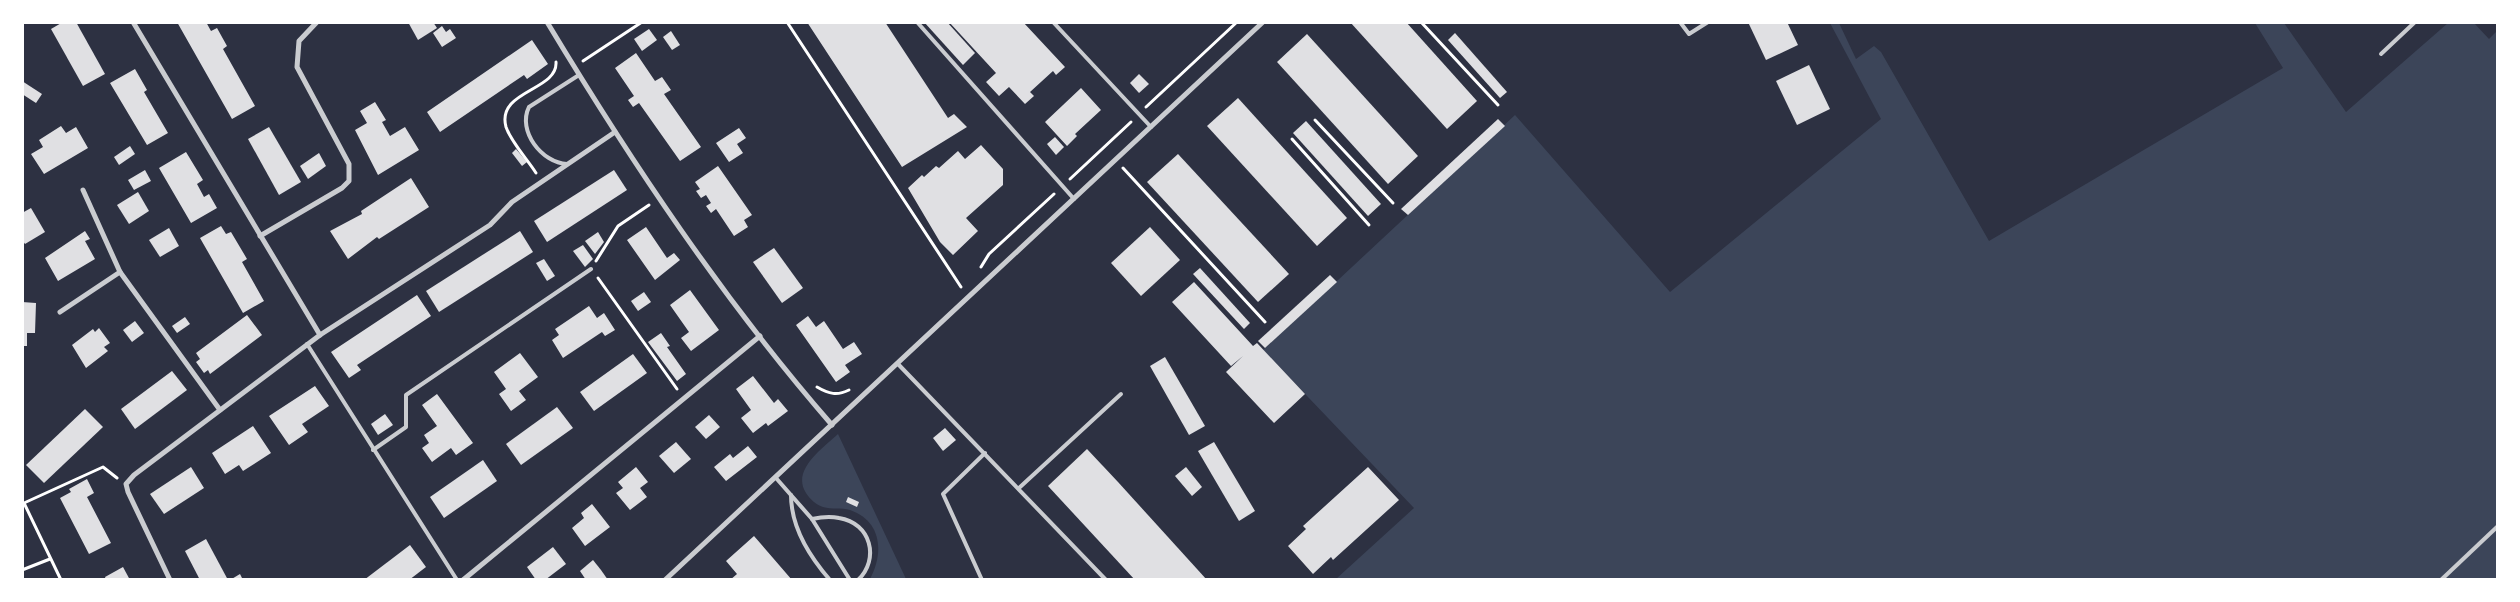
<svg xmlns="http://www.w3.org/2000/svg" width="2520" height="602" font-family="'PT Sans Narrow',sans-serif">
<rect width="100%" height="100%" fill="#2d3142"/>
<g fill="#3c4559">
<path d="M1830 23H1839L1856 59 1874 46 1881 52 1989 241 2283 68 2255 23H2284L2346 112 2448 23H2474L2489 39 2497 31V579H1336L1414 508 1263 350 1515 115 1670 292 1881 119Z"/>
<path d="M838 434 906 579H870C884 553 882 521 850 510 841 507 832 510 823 507 816 505 810 499 806 493 791 470 823 448 838 434Z"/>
</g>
<g fill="#e0e0e3">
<path d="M63 22H76L105 74 83 86 51 29Z"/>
<path d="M177 22H206L211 31 217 28 227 46 223 49 255 106 232 119Z"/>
<path d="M408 22H433L437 28 418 40Z"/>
<path d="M807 22H885L948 118 954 114 967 127 902 167Z"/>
<path d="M924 22H947L975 53 963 65Z"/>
<path d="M949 22H1023L1065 67 1056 75 1053 71 1030 92 1034 96 1025 104 1009 87 999 96 986 82 996 73Z"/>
<path d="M1350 22H1406L1477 101 1447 129Z"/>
<path d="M1748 22H1787L1798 45 1766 60Z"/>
<path d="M442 26 446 32 450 29 456 38 442 47 433 33Z"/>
<path d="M649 29 657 40 642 51 634 39Z"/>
<path d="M671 31 680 45 672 50 663 37Z"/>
<path d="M1455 33 1507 92 1500 98 1448 40Z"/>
<path d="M1307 34 1418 156 1388 184 1277 62Z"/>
<path d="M532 40 548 64 527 79 524 75 440 132 427 112Z"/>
<path d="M636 53 655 81 662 77 671 90 664 94 701 147 680 161 639 103 633 107 628 100 634 96 615 68Z"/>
<path d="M1809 65 1830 109 1797 125 1776 81Z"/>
<path d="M135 69 147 90 144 92 168 133 147 145 110 83Z"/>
<path d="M1139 74 1149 84 1139 93 1130 83Z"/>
<path d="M22 81 42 94 36 103 22 94Z"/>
<path d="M1081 88 1101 110 1075 134 1077 136 1067 146 1045 122Z"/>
<path d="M1238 98 1347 218 1317 246 1207 126Z"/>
<path d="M375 102 386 120 382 122 390 136 405 127 419 150 378 175 355 130 367 123 360 111Z"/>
<path d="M1498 119 1505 126 1408 215 1401 209Z"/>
<path d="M1306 121 1381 204 1368 216 1293 133Z"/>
<path d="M61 126 66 133 76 127 88 148 44 174 31 154 43 147 39 140Z"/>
<path d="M269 127 301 182 279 195 248 139Z"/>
<path d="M739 128 746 138 737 144 743 153 729 162 716 143Z"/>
<path d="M1055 137 1064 147 1056 155 1047 144Z"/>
<path d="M981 145 1003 169V185L966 218 978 231 953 255 940 242 908 188 922 175 924 177 936 166 939 168 958 151 965 159Z"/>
<path d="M130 146 135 154 119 165 114 157Z"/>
<path d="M516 149 527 162 522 166 512 153Z"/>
<path d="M186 152 203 180 197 184 204 197 209 194 217 208 191 223 159 168Z"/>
<path d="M319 153 326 166 308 179 300 166Z"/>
<path d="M1178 154 1289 274 1258 302 1147 182Z"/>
<path d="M718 166 752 215 744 220 748 227 734 236 716 209 711 213 706 206 711 203 706 195 701 198 696 191 700 189 695 182Z"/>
<path d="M145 170 151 181 134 190 128 180Z"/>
<path d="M614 170 627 190 547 242 534 221Z"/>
<path d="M411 178 429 207 379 239 377 237 348 259 330 231 362 214 361 211Z"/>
<path d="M138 192 149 211 129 224 117 205Z"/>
<path d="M31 208 45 232 25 244 22 240V213Z"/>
<path d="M221 226 226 234 231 232 247 259 242 262 264 301 243 313 200 238Z"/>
<path d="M646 227 667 258 674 253 680 260 655 280 627 240Z"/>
<path d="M1150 227 1180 260 1141 296 1111 263Z"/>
<path d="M169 228 179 246 160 257 149 240Z"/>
<path d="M85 231 90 239 85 241 95 259 58 281 45 258Z"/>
<path d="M520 231 533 252 439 312 426 291Z"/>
<path d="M598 232 604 242 595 254 585 241Z"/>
<path d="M583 245 593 259 585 267 573 251Z"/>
<path d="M774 248 803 288 782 303 753 262Z"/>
<path d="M544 259 555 276 547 281 536 263Z"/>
<path d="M1200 268 1250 323 1244 329 1193 274Z"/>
<path d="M1330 275 1337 282 1265 348 1258 341Z"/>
<path d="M1194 282 1253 346 1257 343 1305 394 1274 423 1226 372 1243 356 1231 366 1172 302Z"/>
<path d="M690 290 719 330 691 351 681 338 689 332 670 305Z"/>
<path d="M644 292 651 302 638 311 631 301Z"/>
<path d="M417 295 431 316 357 365 361 370 349 378 331 352Z"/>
<path d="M22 302 36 303 35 333H27V346H22Z"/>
<path d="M589 306 597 318 604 313 615 330 605 336 602 332 563 358 552 340 559 335 555 329Z"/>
<path d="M247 315 262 335 210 374 208 370 204 373 196 362 200 359 196 353Z"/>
<path d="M808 316 816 327 824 321 843 349 854 342 862 354 845 365 850 372 836 382 796 325Z"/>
<path d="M185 317 190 324 177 333 172 326Z"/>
<path d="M135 321 144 333 132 342 123 330Z"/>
<path d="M99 328 110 343 104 347 108 351 86 368 72 345 93 329 95 332Z"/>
<path d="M661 333 670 346 667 347 686 374 677 381 648 342Z"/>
<path d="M520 353 538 377 519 391 526 400 511 411 499 394 506 389 494 372Z"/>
<path d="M633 354 647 373 594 411 580 392Z"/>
<path d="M1165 357 1205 426 1189 435 1150 366Z"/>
<path d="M172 371 187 390 135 429 121 409Z"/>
<path d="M753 376 774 403 778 399 788 411 768 426 766 423 753 433 741 418 751 410 736 389Z"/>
<path d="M315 386 329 406 302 424 308 432 289 445 269 416Z"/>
<path d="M437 394 473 443 456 455 451 448 432 462 422 448 429 443 424 435 437 426 422 405Z"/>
<path d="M557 407 573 428 521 465 506 444Z"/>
<path d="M85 409 103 427 44 483 26 465Z"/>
<path d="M385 414 393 425 378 435 371 424Z"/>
<path d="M709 415 720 427 706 439 695 427Z"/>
<path d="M253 426 271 453 243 471 239 465 225 474 212 453Z"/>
<path d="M945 428 956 440 943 451 933 438Z"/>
<path d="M676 442 691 459 674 473 659 456Z"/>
<path d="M1214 442 1255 511 1239 521 1198 451Z"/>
<path d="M748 446 757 457 726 481 714 467 730 454 733 458Z"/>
<path d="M1087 449 1118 482 1207 580H1135L1048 486Z"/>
<path d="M483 460 497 481 444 518 430 497Z"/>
<path d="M191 467 204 488 164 514 150 494Z"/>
<path d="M636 467 648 482 640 488 647 497 630 510 616 493 623 488 618 482Z"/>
<path d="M1186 467 1202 487 1192 496 1175 476Z"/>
<path d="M1368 467 1399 500 1333 560 1331 557 1313 574 1288 546 1306 529 1303 526Z"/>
<path d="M87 479 94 493 87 497 111 543 89 554 60 498 71 492 69 489Z"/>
<path d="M848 497 859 502 857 507 846 502Z"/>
<path d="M592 504 610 527 585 546 572 528 584 518 581 513Z"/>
<path d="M754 536 792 580H730L737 574 726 561Z"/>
<path d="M206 539 228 580H200L185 551Z"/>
<path d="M410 545 426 567 409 580H364Z"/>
<path d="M553 547 566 564 545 580H536L527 567Z"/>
<path d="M593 560 601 570 608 580H586L580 571Z"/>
<path d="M123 567 130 580H106L105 577Z"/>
<path d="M240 574 243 580H230Z"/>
</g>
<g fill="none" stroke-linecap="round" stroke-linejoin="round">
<g stroke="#fff" stroke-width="3">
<path d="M787 22 961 287"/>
<path d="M1421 22 1498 105"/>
<path d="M583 61 642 22"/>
<path d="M1146 107 1237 22"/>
<path d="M1315 120 1393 203"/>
<path d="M1292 139 1369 225"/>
<path d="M1123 168 1265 322"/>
<path d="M536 173C527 159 511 142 506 127 496 90 558 91 556 62"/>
<path d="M1070 179 1131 122"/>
<path d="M596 261 618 226 649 205"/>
<path d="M981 267 989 254 1054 194"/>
<path d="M598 278 677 389"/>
<path d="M817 387C829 394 837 396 849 390"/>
<path d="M22 570 50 559"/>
<path d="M61 580 24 503 103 467 117 478"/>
</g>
<g stroke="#caccd0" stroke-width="4">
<path d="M917 22 1074 199"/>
<path d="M1053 22 1151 127"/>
<path d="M1680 22 1689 34 1708 22"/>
<path d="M2381 54 2415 22"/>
<path d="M567 164C542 163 517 131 529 107L579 75"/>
<path d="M307 344 457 580"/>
<path d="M898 364 1106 580"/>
<path d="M373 450 406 427V395L591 269"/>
<path d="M776 478 812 519 850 580"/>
<path d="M1019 488 1121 394"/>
<path d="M791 495C791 527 809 556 830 580"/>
<path d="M812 519C821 517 830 516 839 518 871 523 880 559 858 580"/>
<path d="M982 580 943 494 985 453"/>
<path d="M2441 580 2498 526"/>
</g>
<g stroke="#caccd0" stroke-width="5">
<path d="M133 22 320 335"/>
<path d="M547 22C632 163 724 301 832 425"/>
<path d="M83 190 120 272 220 410"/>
<path d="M260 236 342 188 349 181V164L297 67 299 41 317 22"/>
<path d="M60 312 120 272"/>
<path d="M170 580 128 492 126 484 134 475 320 335 490 225 512 202 615 132"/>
<path d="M463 580 760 336"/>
<path d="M665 580 1263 22"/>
</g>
</g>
<rect width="2520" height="602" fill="none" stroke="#ffffff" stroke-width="48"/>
</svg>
